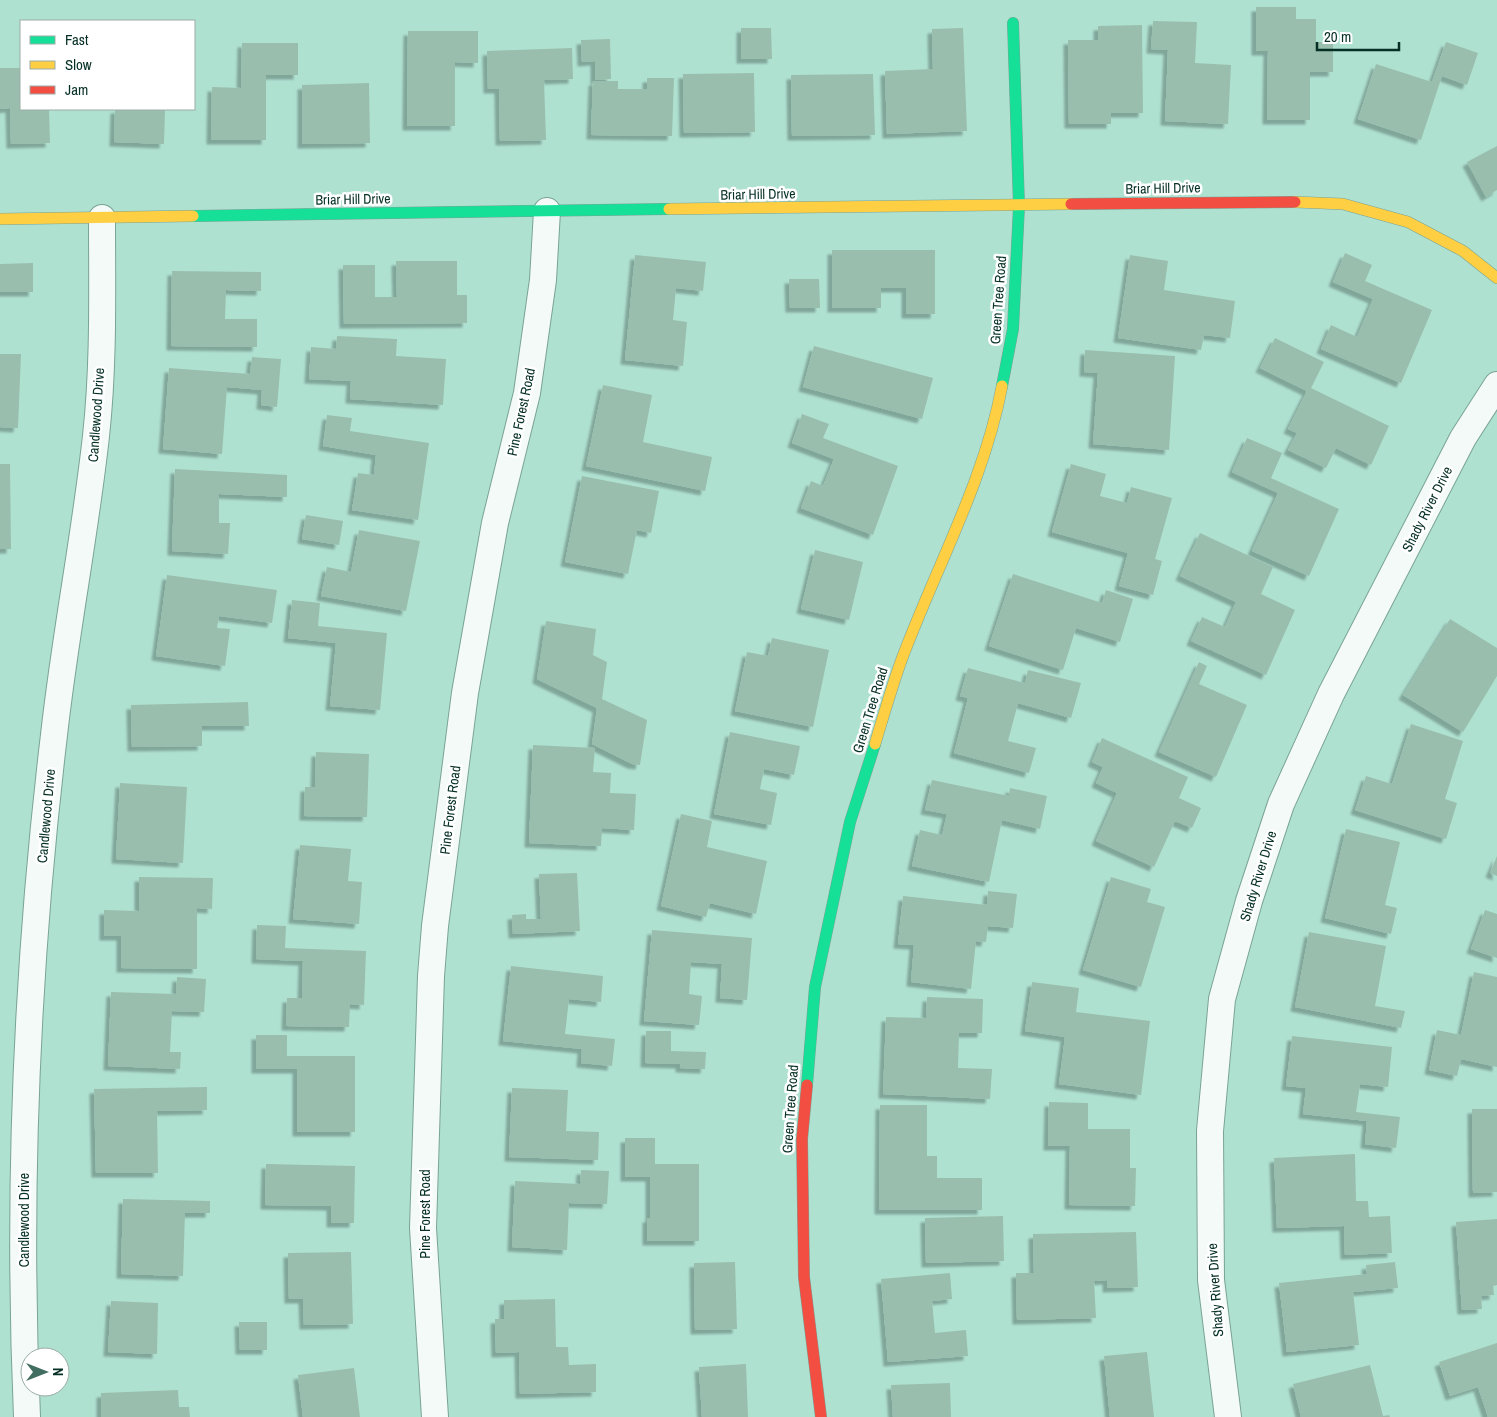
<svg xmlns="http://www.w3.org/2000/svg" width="1497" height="1417" font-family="'Archivo Narrow',sans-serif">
<defs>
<filter id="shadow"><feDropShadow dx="-4.5" dy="4.5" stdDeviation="1" flood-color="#0004"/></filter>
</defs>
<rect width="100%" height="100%" fill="#afe1d1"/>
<g fill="#9abead" filter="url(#shadow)">
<path d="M1256 7H1296V19H1316V42H1333V72H1310V120H1267L1268 51H1256Z"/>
<path d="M1153 21 1197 22 1195 63 1231 65 1228 124 1165 121 1168 50 1151 49Z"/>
<path d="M1142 25 1143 113H1111V124H1069L1068 40H1098V26Z"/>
<path d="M741 28H771L772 59H741Z"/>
<path d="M963 28 967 131 887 134 885 71 933 69 932 29Z"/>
<path d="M408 31H478V63L455 62V126H407Z"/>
<path d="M610 39 611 79 595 80V61L582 62 581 40Z"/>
<path d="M1446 42 1478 53 1467 85 1442 76 1421 140 1358 119 1376 64 1432 82Z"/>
<path d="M242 43H298V75H266V140H211L212 87 241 88Z"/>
<path d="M572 48 573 79 544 80 546 140 500 141 499 89H488L487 51Z"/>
<path d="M0 68H21V109H49L50 143 11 144 10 108 0 109Z"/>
<path d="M754 73 755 132 684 133 683 74Z"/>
<path d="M873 74 875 135 792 136 791 75Z"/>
<path d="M647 78H674L672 136 591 135 593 81H618V89H647Z"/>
<path d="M369 83 370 143 302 144V85Z"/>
<path d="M115 109H165L164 144 114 142Z"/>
<path d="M1497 146V190L1486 197 1467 162Z"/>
<path d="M832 250H935V314H906V288H881V308H832Z"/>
<path d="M1345 253 1372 265 1365 281 1432 310 1401 383 1321 349 1331 325 1357 337 1373 299 1333 282Z"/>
<path d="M635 255 706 262 703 291 676 288 673 320 687 322 683 366 625 360Z"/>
<path d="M1130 255 1168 261 1164 290 1235 301 1230 338 1204 335 1201 350 1118 338Z"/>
<path d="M396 261H457V295H467V323L344 324 343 265H375V297H397Z"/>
<path d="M33 263V292H0V264Z"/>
<path d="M172 271 261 272V291L226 290 225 319H257V347L171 346Z"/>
<path d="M789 279H819L820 308H790Z"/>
<path d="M337 336 397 339 396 356 446 359 443 405 350 399 351 381 309 379 311 347 336 349Z"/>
<path d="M1275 338 1324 362 1311 388 1389 426 1371 465 1336 448 1326 468 1288 450 1297 433 1288 429 1307 391 1260 368Z"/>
<path d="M814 346 933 378 922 419 803 387Z"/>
<path d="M1085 350 1175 356 1169 450 1093 444 1098 373 1084 372Z"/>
<path d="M0 354H21L18 428 0 427Z"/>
<path d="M252 357 281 359 277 407 261 405 262 390 227 387 222 454 163 449 169 368 250 374Z"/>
<path d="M603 385 652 395 643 442 712 457 705 491 586 466Z"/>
<path d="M802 414 829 424 823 438 898 466 873 535 801 508 811 481 823 486 834 459 792 443Z"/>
<path d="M327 415 352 418 350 431 429 443 418 520 352 510 358 473 374 475 376 455 323 446Z"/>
<path d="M1247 438 1282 453 1271 478 1339 509 1309 576 1252 551 1278 493 1232 472Z"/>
<path d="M0 464H10L11 549H0Z"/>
<path d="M1071 464 1106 474 1100 496 1127 503 1131 487 1172 498 1155 559 1162 561 1153 595 1119 586 1128 553 1052 532Z"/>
<path d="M175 469 287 475V497L219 494V523H230L228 554 172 551Z"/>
<path d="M582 476 659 491 651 533 637 530 628 574 565 562Z"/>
<path d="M306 515 343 521 339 545 302 539Z"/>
<path d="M359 530 420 541 406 611 321 596 327 567 351 572Z"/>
<path d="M1200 533 1273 567 1261 594 1295 610 1266 675 1191 641 1202 617 1225 627 1236 602 1180 576Z"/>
<path d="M815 550 863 562 849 620 801 609Z"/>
<path d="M1013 574 1102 603 1106 590 1133 599 1120 642 1076 628 1063 670 989 646Z"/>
<path d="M167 575 277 590 272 623 219 616 217 628 230 629 225 666 156 656Z"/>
<path d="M292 600 320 603 318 626 387 633 380 710 330 706 336 643 288 638Z"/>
<path d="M1450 619 1497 648V676L1463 732 1403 695Z"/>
<path d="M546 621 596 629 593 655 607 662 602 699 647 720 640 765 632 764 592 744 597 708 537 679Z"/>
<path d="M772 638 829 650 813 727 735 711 747 652 768 656Z"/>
<path d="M1199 662 1207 666 1199 684 1247 705 1216 777 1159 752Z"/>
<path d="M968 668 1025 683 1028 670 1081 683 1071 718 1018 703 1008 741 1036 748 1029 773 954 753 968 698 960 696Z"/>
<path d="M248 702 249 726H202V746L132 747 131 705Z"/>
<path d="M1411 724 1463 741 1445 799 1457 803 1446 839 1355 810 1366 776 1392 784Z"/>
<path d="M730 732 800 746 794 775 764 769 760 789 777 793 771 825 714 814Z"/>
<path d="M1102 738 1188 777 1179 798 1201 808 1192 828 1175 821 1154 867 1096 841 1117 793 1096 783 1103 767 1092 762Z"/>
<path d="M533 745 595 748 593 772 611 773 610 793 636 794 634 830 602 828 601 846 529 843Z"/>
<path d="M316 752 369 754 367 817 304 816 305 787H315Z"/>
<path d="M932 780 1009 796 1010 788 1047 796 1040 829 1002 820 989 882 912 866 920 830 942 835 947 814 925 810Z"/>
<path d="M120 783 187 787 183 863 116 859Z"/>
<path d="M681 814 712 821 707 847 767 861 756 914 710 903 706 917 661 906Z"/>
<path d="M1346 829 1400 842 1385 905 1397 908 1391 934 1325 918Z"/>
<path d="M300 845 351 849 348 881 362 882 359 924 293 919Z"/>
<path d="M1497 856V876L1490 873Z"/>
<path d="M577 873 580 931 513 934 512 915 526 914V919H541L539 874Z"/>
<path d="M139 877 213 878 212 909 197 908V969L121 968V936H104V910L139 911Z"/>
<path d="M1111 877 1151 889 1147 902 1165 907 1141 987 1083 970Z"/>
<path d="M988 891 1017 894 1013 928 988 926 986 942 976 941 971 989 911 982 914 945 898 944 903 896 987 905Z"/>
<path d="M1485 910 1497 914V958L1471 949Z"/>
<path d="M257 925 286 926 285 948 366 951 364 1005 350 1004 349 1027 286 1026 287 998H302L303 961 256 959Z"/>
<path d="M652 930 752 938 747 1000 720 998 722 964 691 962 689 994 702 996 699 1025 644 1021Z"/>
<path d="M1309 932 1386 946 1375 1006 1405 1011 1401 1028 1295 1007Z"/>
<path d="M511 966 603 976 601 1002 569 999 565 1034 615 1039 612 1066 581 1063 582 1049 503 1041Z"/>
<path d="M1474 972 1497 977V1067L1461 1059 1457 1076 1429 1070 1437 1030 1461 1035Z"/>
<path d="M177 977 206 979 204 1012 172 1011 170 1052H181L180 1069 108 1066 111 992 176 994Z"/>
<path d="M1032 982 1079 988 1076 1012 1150 1021 1141 1095 1059 1084 1065 1037 1025 1031Z"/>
<path d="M927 997 983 999 982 1033H959L958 1068 992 1069 990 1099 883 1094 886 1017 926 1018Z"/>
<path d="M646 1031H671V1051L706 1052 705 1069 680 1068V1064L645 1063Z"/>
<path d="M256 1035H287V1056H355V1132H297V1069H256Z"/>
<path d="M1292 1036 1392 1047 1388 1087 1360 1084 1356 1112 1400 1117 1396 1148 1365 1144 1367 1121 1303 1114 1306 1088 1286 1086Z"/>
<path d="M207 1087V1110L157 1111 158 1173H96L94 1089Z"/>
<path d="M512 1088 568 1090 566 1131 599 1132 598 1160 509 1157Z"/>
<path d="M1049 1102 1088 1103V1129H1130V1168H1136L1135 1206 1069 1205 1070 1146H1048Z"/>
<path d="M880 1105H927V1156H937V1178H982V1210H879Z"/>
<path d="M1472 1109H1497V1192L1473 1193Z"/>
<path d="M625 1138H655V1164H699V1241H647V1218H650V1177H625Z"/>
<path d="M1355 1154 1356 1201H1368L1369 1217 1390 1216 1392 1253 1345 1255 1344 1226 1277 1228 1274 1158Z"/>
<path d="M266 1164 355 1166 354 1223H331V1206L265 1205Z"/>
<path d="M581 1170 609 1171 607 1204 569 1203 567 1250 512 1247 515 1181 580 1184Z"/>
<path d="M123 1199 210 1201V1213H185L183 1276 121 1274Z"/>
<path d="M1003 1216 1004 1261 926 1263 925 1218Z"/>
<path d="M1497 1219V1285L1493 1286 1494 1295 1481 1296 1482 1309 1462 1310 1456 1222Z"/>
<path d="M1136 1232 1138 1287 1107 1288V1280L1094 1281 1096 1318 1017 1320 1016 1273H1034L1033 1234Z"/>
<path d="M351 1252 353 1324 304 1325 303 1299H289L288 1253Z"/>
<path d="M735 1262 737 1329 695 1330 694 1263Z"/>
<path d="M1395 1262 1398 1288 1353 1292 1359 1345 1287 1352 1279 1283 1367 1274 1366 1265Z"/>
<path d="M950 1273 952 1299 932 1301 935 1333 966 1330 968 1356 888 1362 881 1279Z"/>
<path d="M555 1299 556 1347H568L569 1365 596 1364V1392L520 1394 519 1352 496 1353 495 1319H504V1300Z"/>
<path d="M111 1301 158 1303 157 1354 108 1352Z"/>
<path d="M239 1322H267V1350H240Z"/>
<path d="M1497 1343V1417H1488L1478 1387 1450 1396 1439 1362Z"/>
<path d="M1147 1352 1154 1417H1110L1104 1356Z"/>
<path d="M746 1364 748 1417H702L699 1367Z"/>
<path d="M1370 1365 1383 1416 1389 1415 1390 1417H1301L1293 1384Z"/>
<path d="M354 1368 360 1417H303L298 1375Z"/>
<path d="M950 1383 951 1417H893L891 1385Z"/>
<path d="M178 1390 179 1407H189L190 1417H101V1393Z"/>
</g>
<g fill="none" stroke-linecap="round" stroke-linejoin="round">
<defs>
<g id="street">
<path d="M27 1417C17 1190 27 961 54 735 65 635 85 536 96 436 104 363 102 291 102 218"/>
<path d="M435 1417 423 1228 431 976 435 926 465 693 495 523 527 393 543 280 547 211"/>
<path d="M1228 1417 1211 1280 1210 1131 1222 999 1249 901 1281 804 1331 694 1463 438 1497 385"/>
</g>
<g id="fast">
<path d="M193 216 669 209"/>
<path d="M1002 386 1013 329 1019 206 1013 23"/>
<path d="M807 1085 815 987 850 822 875 744"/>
</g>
<g id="slow">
<path d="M1295 202 1343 204 1408 222 1463 251 1497 278"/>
<path d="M669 209 1071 204"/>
<path d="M0 219 193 216"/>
<path d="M875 744C883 717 891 690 900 664 934 571 984 483 1002 386"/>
</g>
<g id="jam">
<path d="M1071 204 1295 202"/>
<path d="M807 1085 802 1139 804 1277 821 1417"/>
</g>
</defs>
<use href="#street" stroke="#7aa397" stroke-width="28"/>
<use href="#fast" stroke="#7aa397" stroke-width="12"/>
<use href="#slow" stroke="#7aa397" stroke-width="12"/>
<use href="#jam" stroke="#7aa397" stroke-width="12"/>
<use href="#street" stroke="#f3faf8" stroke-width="26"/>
<use href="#fast" stroke="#16e098" stroke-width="11"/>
<use href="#slow" stroke="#ffcf43" stroke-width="11"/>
<use href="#jam" stroke="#f24e42" stroke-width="11"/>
</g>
<g text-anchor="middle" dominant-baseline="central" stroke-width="5" stroke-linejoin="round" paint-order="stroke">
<g font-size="14" fill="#063025" stroke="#fff">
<text transform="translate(1163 188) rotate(-1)">Briar Hill Drive</text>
<text transform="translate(758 194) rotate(-1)">Briar Hill Drive</text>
<text transform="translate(353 199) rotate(-1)">Briar Hill Drive</text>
<text transform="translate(998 300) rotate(-86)">Green Tree Road</text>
<text transform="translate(521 412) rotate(-78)">Pine Forest Road</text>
<text transform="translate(96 415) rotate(-86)">Candlewood Drive</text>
<text transform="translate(1427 509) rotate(-63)">Shady River Drive</text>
<text transform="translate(870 710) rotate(-73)">Green Tree Road</text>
<text transform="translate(450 810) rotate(-83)">Pine Forest Road</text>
<text transform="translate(46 816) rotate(-85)">Candlewood Drive</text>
<text transform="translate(1258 876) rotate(-73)">Shady River Drive</text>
<text transform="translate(790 1109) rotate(-86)">Green Tree Road</text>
<text transform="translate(425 1214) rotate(-90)">Pine Forest Road</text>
<text transform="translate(24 1220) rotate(-90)">Candlewood Drive</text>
<text transform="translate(1215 1290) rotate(-94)">Shady River Drive</text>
</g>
</g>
<rect x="20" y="20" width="175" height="90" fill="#ffffff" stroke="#9baca8"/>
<rect x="30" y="36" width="25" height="8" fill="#16e098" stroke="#9baca8"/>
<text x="65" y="45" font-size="15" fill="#063025">Fast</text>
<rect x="30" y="61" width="25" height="8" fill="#ffcf43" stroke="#9baca8"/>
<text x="65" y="70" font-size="15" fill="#063025">Slow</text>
<rect x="30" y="86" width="25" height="8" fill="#f24e42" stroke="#9baca8"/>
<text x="65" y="95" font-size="15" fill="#063025">Jam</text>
<g transform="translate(45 1372) rotate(90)"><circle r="24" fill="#ffffff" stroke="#9baca8"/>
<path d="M0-4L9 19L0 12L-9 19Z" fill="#416e61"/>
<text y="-8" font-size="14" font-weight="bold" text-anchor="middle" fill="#063025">N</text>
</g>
<path d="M1317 42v8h82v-8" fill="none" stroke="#063025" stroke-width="2.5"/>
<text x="1324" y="42" font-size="15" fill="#063025" stroke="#ffffff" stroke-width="4" paint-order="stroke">20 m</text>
</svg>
